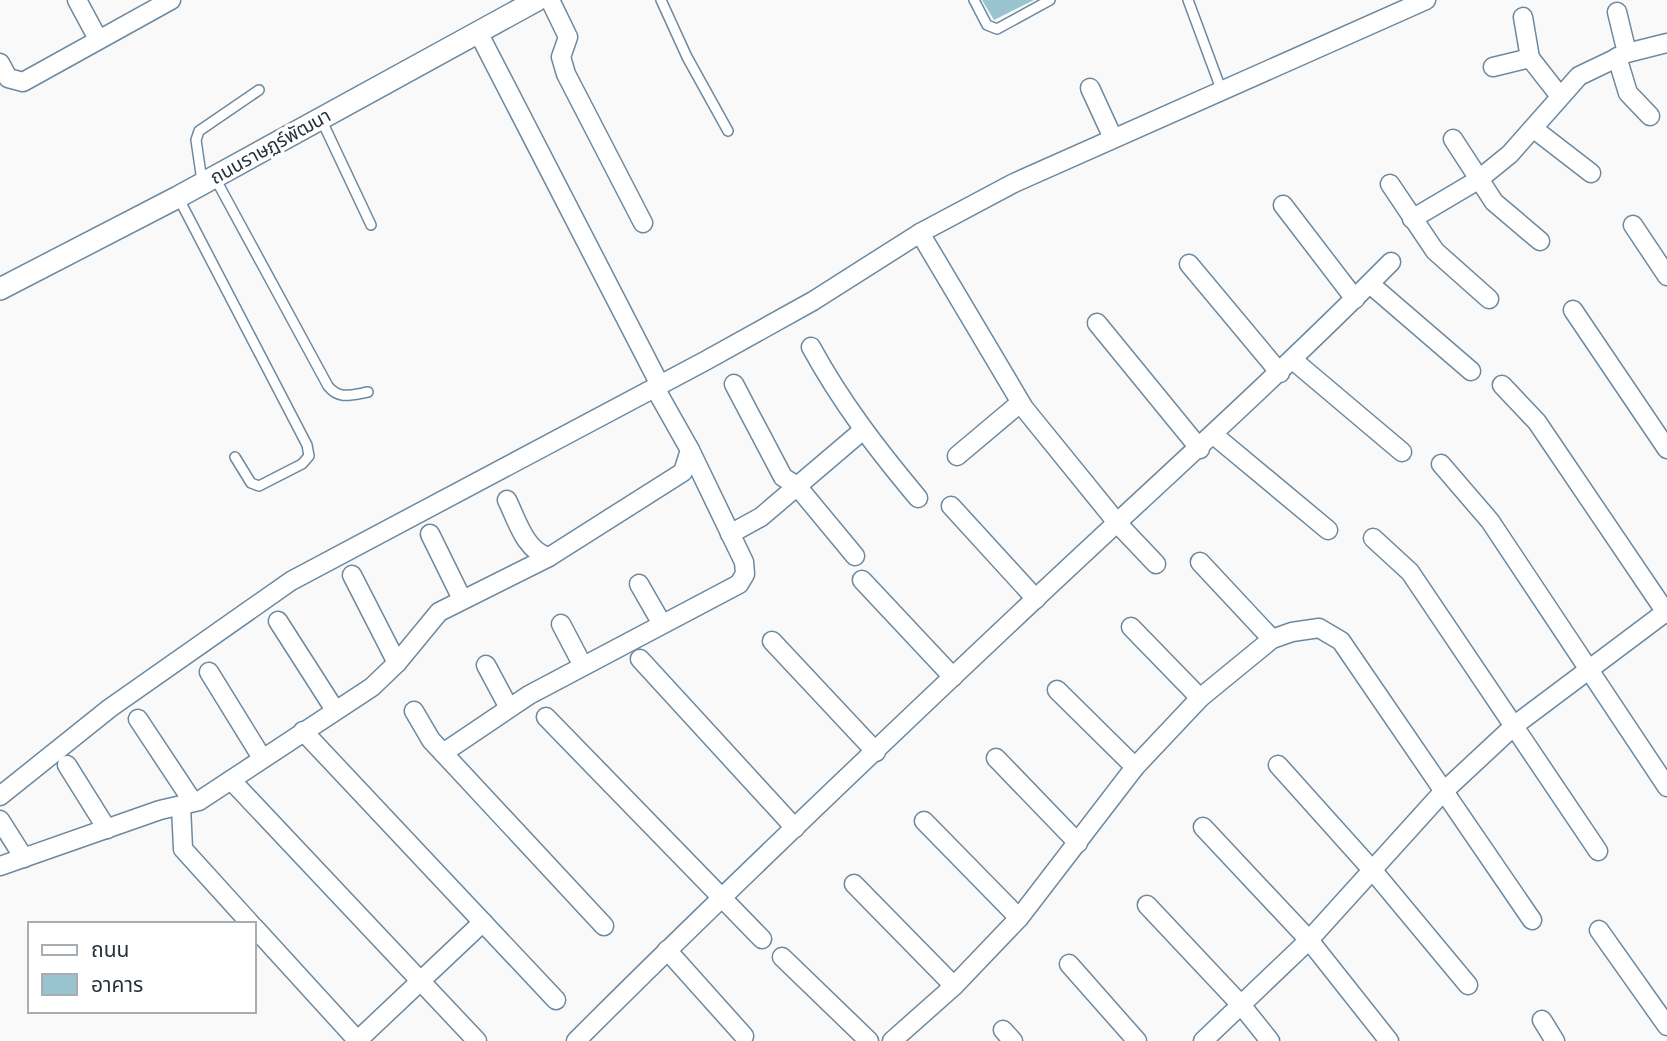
<svg xmlns="http://www.w3.org/2000/svg" width="1667" height="1041" font-family="'PT Sans','Noto Sans Thai',sans-serif">
<rect width="100%" height="100%" fill="#f9f9f9"/>
<path fill="#99c3cf" d="M982 0H1034L994 20Z"/>
<g fill="none" stroke-linecap="round" stroke-linejoin="round">
<defs>
<g id="service">
<path d="M661 0 687 57 728 131"/>
<path d="M974 0 987 25 997 29 1050 0"/>
<path d="M1188 0 1221 89"/>
<path d="M321 119 371 225"/>
<path d="M215 178 328 386C339 400 351 395 368 392"/>
<path d="M202 181 196 140 199 131 259 90"/>
<path d="M178 197 307 445 309 456 302 464 259 486 251 483 235 457"/>
</g>
<g id="minor">
<path d="M77 0 98 39"/>
<path d="M550 0 568 37 561 57 566 74 643 223"/>
<path d="M1617 12 1627 53"/>
<path d="M1523 17 1530 58"/>
<path d="M479 34 660 385"/>
<path d="M1617 57 1628 93 1650 116"/>
<path d="M0 63 8 78 23 82 171 0"/>
<path d="M1493 67 1530 58 1559 95"/>
<path d="M1090 88 1113 138"/>
<path d="M1534 129 1591 173"/>
<path d="M1453 139 1494 202 1540 241"/>
<path d="M1390 184 1435 251 1489 299"/>
<path d="M1283 205 1355 299"/>
<path d="M1412 219 1478 180 1510 154 1579 76 1627 53 1667 43"/>
<path d="M1633 225 1667 276"/>
<path d="M920 233 1024 408 1119 525 1156 564"/>
<path d="M1189 264 1280 373"/>
<path d="M1370 284 1471 371"/>
<path d="M1573 310 1667 449"/>
<path d="M1097 323 1200 449"/>
<path d="M811 347C841 402 877 449 918 498"/>
<path d="M1293 360 1402 452"/>
<path d="M734 384 783 477 797 486 855 556"/>
<path d="M1502 385 1537 422 1667 614"/>
<path d="M1215 436 1328 530"/>
<path d="M957 456 1020 403"/>
<path d="M1441 464 1490 521 1667 787"/>
<path d="M507 500C517 520 525 551 549 557L683 472 690 450 655 388"/>
<path d="M951 506 1036 599"/>
<path d="M430 534 462 599"/>
<path d="M730 534 761 517 862 431"/>
<path d="M1373 538 1410 572 1598 851"/>
<path d="M1200 562 1272 639"/>
<path d="M352 575 397 663"/>
<path d="M862 580 953 677"/>
<path d="M639 584 662 624"/>
<path d="M278 621 335 710"/>
<path d="M561 624 583 666"/>
<path d="M1131 627 1200 698"/>
<path d="M772 641 876 752"/>
<path d="M640 659 795 828"/>
<path d="M486 665 509 708"/>
<path d="M209 672 262 758"/>
<path d="M1057 690 1135 767"/>
<path d="M414 711 431 740 604 926"/>
<path d="M546 717 762 939"/>
<path d="M138 719 193 802"/>
<path d="M303 731 556 1000"/>
<path d="M443 753 529 695 739 584 745 574 744 562 690 450"/>
<path d="M996 758 1078 843"/>
<path d="M67 765 107 829"/>
<path d="M1278 765 1374 872 1468 985"/>
<path d="M231 780 477 1041"/>
<path d="M0 796 110 708 291 581 705 361 813 301 920 233 1014 183 1426 0"/>
<path d="M181 806 183 849 251 924"/>
<path d="M0 820 24 858"/>
<path d="M924 821 1019 918"/>
<path d="M1203 827 1309 940 1389 1041"/>
<path d="M0 866 160 810 199 801 372 687 397 663 439 612 549 557"/>
<path d="M854 884 954 986"/>
<path d="M1147 905 1242 1006 1270 1041"/>
<path d="M254 927 358 1041"/>
<path d="M1599 930 1667 1026"/>
<path d="M667 950 744 1036"/>
<path d="M782 957 869 1041"/>
<path d="M1069 964 1137 1041"/>
<path d="M1542 1020 1555 1041"/>
<path d="M1003 1030 1013 1041"/>
<path d="M357 1041 483 922"/>
<path d="M576 1041C725 892 879 746 1033 601 1153 488 1275 379 1391 262"/>
<path d="M892 1041 954 986 1019 918 1135 767 1200 698 1272 639 1292 632 1319 628 1341 641 1532 920"/>
<path d="M1203 1041 1309 940 1442 793 1515 725 1667 611"/>
</g>
<path id="tertiary" d="M0 289 178 197 537 0"/>
</defs>
<use href="#service" stroke="#6c89a0" stroke-width="12"/>
<use href="#minor" stroke="#6c89a0" stroke-width="21"/>
<use href="#tertiary" stroke="#6c89a0" stroke-width="24"/>
<use href="#service" stroke="#fff" stroke-width="9"/>
<use href="#minor" stroke="#fff" stroke-width="18"/>
<use href="#tertiary" stroke="#fff" stroke-width="21"/>
</g>
<g text-anchor="middle" dominant-baseline="central" stroke-width="7" stroke-linejoin="round" paint-order="stroke">
<g font-size="19" fill="#25313b" stroke="#fff">
<text transform="translate(270 146) rotate(-29)">ถนนราษฏร์พัฒนา</text>
</g>
</g>
<rect x="28" y="922" width="228" height="91" fill="#ffffff" stroke="#a8adb1" stroke-width="2"/>
<rect x="42" y="945" width="35" height="10" fill="#ffffff" stroke="#a8adb1" stroke-width="2"/>
<text x="91" y="957" font-size="21" fill="#25313b">ถนน</text>
<rect x="42" y="974" width="35" height="21" fill="#99c3cf" stroke="#a8adb1" stroke-width="2"/>
<text x="91" y="992" font-size="21" fill="#25313b">อาคาร</text>
</svg>
